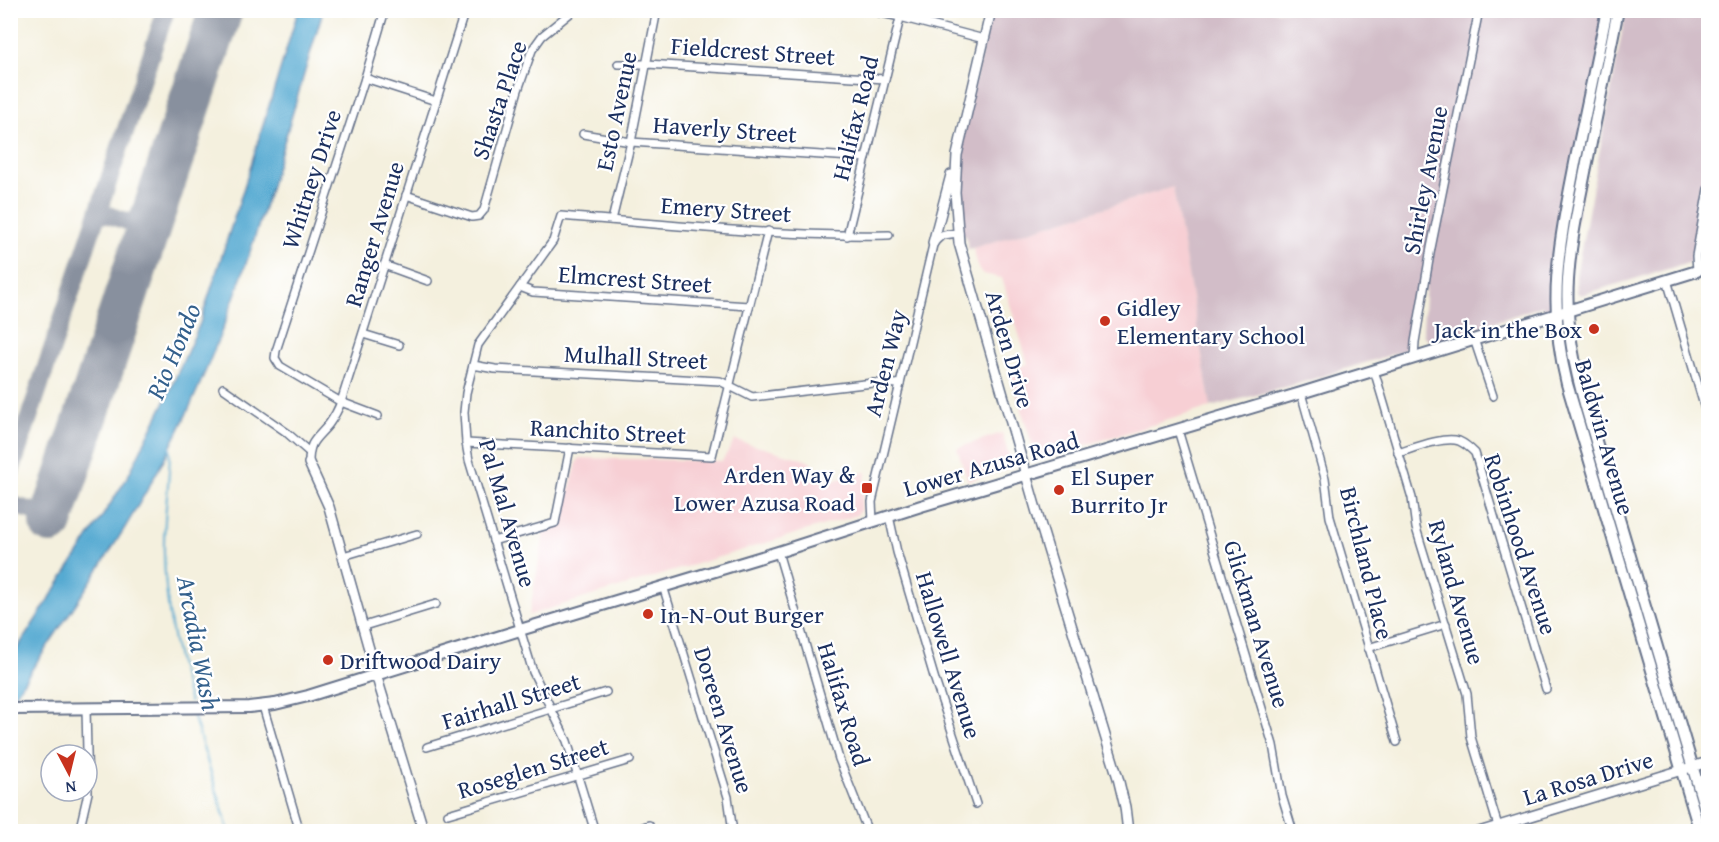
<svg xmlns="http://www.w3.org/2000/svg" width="1719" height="842" font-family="'Gentium Book Plus',serif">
<rect width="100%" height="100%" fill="#fff"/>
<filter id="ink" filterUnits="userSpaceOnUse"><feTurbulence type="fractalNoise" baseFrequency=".0167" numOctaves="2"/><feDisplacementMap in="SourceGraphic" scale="12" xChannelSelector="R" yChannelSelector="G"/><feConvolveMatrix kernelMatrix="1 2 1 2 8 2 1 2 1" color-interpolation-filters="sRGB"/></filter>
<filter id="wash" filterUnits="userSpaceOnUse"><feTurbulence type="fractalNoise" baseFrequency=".008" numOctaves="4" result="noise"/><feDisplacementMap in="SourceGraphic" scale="24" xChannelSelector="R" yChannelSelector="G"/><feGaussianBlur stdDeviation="1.35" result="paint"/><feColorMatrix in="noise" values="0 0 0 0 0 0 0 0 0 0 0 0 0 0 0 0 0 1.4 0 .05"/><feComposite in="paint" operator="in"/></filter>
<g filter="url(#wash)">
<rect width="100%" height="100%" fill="#f4f0de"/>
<g fill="#f7cfd4">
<path d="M1173 187 1211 407 1047 457H1036L1009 370 1028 364 1002 278 983 274 979 270 973 248Z"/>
<path d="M1002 433 1011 463 1008 469 968 481 957 448Z"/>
<path d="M735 440 810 461 825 482 866 472 860 511 857 515 529 615 543 540V533L560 521 578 460 581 458 722 461Z"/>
</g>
<g fill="#d2bdc8">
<path d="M991 11H1611L1591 146 1575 226 1568 311 1555 314 1542 306 1436 342 1429 341 1424 336 1423 330 1426 279 1415 308 1407 346 1403 351 1297 384 1211 407 1173 187 973 248 968 249 966 235 959 233 957 155Z"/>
<path d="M1626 11H1708V257L1581 295 1577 292 1576 276Z"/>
</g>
<path fill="#57aad2" stroke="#396c98" stroke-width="1.5" d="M298 11H323C283 142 249 277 192 402 145 508 75 604 11 701V658L127 478 166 399 200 323 245 184Z"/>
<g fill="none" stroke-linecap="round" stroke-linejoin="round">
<g stroke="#57aad2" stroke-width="2">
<path d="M170 447C170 482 163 518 164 553 165 603 175 655 190 702"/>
<path d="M192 711 229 832"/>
</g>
<g stroke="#88909e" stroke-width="18">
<path d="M99 212 148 228"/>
<path d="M10 474 166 10"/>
<path d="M10 504 52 517"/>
</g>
<path stroke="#88909e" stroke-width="44" d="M51 522 221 10"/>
</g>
</g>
<g filter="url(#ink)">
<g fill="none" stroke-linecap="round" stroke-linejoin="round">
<defs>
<g id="minor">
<path d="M868 10 900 17 984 39"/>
<path d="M618 64H647L885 79"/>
<path d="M365 78 436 101"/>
<path d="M583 134 631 142 866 158"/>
<path d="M406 195 472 217 479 216 484 210 518 90 532 50 542 36 574 10"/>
<path d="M612 220 631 142 657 10"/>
<path d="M847 236 902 10"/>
<path d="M384 265 428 281"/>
<path d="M1697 271 1696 256 1708 189"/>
<path d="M1667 280 1708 419"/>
<path d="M520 287 533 292 749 306"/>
<path d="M363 334 399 345"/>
<path d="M1474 339 1493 396"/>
<path d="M1414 357 1415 342 1431 248 1479 10"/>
<path d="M473 365 495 369 720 381 752 397 873 383 900 384"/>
<path d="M1374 370 1412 498 1416 528 1467 694 1471 737 1498 826"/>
<path d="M223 388 286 432 309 452"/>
<path d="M1301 393 1325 478 1330 517 1397 742"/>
<path d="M378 416 341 402 280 366 275 358 276 351 365 78 385 10"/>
<path d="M1178 430 1273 745 1282 796 1293 832"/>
<path d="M466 443 712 456 768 231"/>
<path d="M1398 453C1414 448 1444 436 1459 441 1466 444 1470 448 1475 453L1546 689"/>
<path d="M309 463C309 440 316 440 329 424 334 417 338 410 341 402L465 10"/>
<path d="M889 516 897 552 935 680 976 804"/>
<path d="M873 521 872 502 933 245C939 234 947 234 959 233"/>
<path d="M493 541 555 523 570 448"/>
<path d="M778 552 839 759 868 832"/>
<path d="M343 556 417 534"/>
<path d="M663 586 728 797 733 832"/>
<path d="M364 626 436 604"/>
<path d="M1368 648 1446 624"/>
<path d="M263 706 300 832"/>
<path d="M427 747 606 692"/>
<path d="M448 814 630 760"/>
<path d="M79 832 88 793 86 709"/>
<path d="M595 832 567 741 533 672 469 460 466 443 464 412 466 393 478 345 553 241 561 216C670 225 780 237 889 235"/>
<path d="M631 832 649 825"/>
</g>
<g id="tertiary">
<path d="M991 10 957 155 955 192 959 243 1040 523 1118 778 1125 807 1128 832"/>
<path d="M933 243 951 175"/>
<path d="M309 463 329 507 380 688 424 832"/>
<path d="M1479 832 1708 762"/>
</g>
<g id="secondary">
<path d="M1607 10C1597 60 1586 109 1576 158 1560 240 1546 301 1567 384L1700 832"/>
<path d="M1618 10C1607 64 1596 118 1585 172 1578 208 1570 244 1568 280 1565 325 1575 369 1587 411L1708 819"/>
<path d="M10 709 249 707 275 704 308 696 520 630 778 552 921 506 1301 393 1697 271 1708 262"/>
</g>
</defs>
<use href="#minor" stroke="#67738b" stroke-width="10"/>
<use href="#tertiary" stroke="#67738b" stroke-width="12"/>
<use href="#secondary" stroke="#67738b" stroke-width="14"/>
<use href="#minor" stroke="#fff" stroke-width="7"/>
<use href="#tertiary" stroke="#fff" stroke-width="9"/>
<use href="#secondary" stroke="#fff" stroke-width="10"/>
</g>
</g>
<g fill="#c8321e" stroke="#fff" stroke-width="2">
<circle cx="1105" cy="321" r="6"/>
<circle cx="1594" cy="329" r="6"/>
<rect x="861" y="482" width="12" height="12" rx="3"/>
<circle cx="1059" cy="490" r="6"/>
<circle cx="648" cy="614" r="6"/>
<circle cx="328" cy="660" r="6"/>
</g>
<g text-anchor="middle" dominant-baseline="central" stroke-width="4.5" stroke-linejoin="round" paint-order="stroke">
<g font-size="24" fill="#1b2f5e" stroke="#fff">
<text transform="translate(753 51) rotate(4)">Fieldcrest Street</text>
<text transform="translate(499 100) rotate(-71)">Shasta Place</text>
<text transform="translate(616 111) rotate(-78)">Esto Avenue</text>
<text transform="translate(855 118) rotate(-76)">Halifax Road</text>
<text transform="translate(725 129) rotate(4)">Haverly Street</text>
<text transform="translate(311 179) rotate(-72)">Whitney Drive</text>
<text transform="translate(1425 180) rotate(-79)">Shirley Avenue</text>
<text transform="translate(726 209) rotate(4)">Emery Street</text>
<text transform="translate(374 234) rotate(-73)">Ranger Avenue</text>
<text transform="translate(635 279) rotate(4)">Elmcrest Street</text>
<text transform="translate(1010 349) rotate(74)">Arden Drive</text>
<text transform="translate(636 357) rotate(3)">Mulhall Street</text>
<text transform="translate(885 363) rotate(-76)">Arden Way</text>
<text transform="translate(608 431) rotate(3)">Ranchito Street</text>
<text transform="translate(1605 437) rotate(74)">Baldwin Avenue</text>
<text transform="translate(991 464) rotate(-16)">Lower Azusa Road</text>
<text transform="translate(508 513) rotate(74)">Pal Mal Avenue</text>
<text transform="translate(1521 544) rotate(72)">Robinhood Avenue</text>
<text transform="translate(1367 563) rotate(76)">Birchland Place</text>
<text transform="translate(1457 592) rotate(74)">Ryland Avenue</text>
<text transform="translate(1257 624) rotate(73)">Glickman Avenue</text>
<text transform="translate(949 655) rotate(73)">Hallowell Avenue</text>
<text transform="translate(511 701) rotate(-17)">Fairhall Street</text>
<text transform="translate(844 704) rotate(73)">Halifax Road</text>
<text transform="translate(724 720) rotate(73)">Doreen Avenue</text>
<text transform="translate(533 768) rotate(-17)">Roseglen Street</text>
<text transform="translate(1588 778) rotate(-17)">La Rosa Drive</text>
</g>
<g font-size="24" fill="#1b2f5e" stroke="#fff" text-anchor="start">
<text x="1117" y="307">Gidley<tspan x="1117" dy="28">Elementary School</tspan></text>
<text x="1582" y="329" text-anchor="end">Jack in the Box</text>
<text x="855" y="474" text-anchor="end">Arden Way &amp;<tspan x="855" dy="28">Lower Azusa Road</tspan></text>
<text x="1071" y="476">El Super<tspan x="1071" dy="28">Burrito Jr</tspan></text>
<text x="660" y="614">In-N-Out Burger</text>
<text x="340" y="660">Driftwood Dairy</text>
</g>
<g font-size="26" font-style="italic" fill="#33608c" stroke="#fff">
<text transform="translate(173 351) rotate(-67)">Rio Hondo</text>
<text transform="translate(199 643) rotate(79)">Arcadia Wash</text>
</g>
</g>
<rect width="1719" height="842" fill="none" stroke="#fff" stroke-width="36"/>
<g transform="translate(69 773) rotate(173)"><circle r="28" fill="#ffffff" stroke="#a4acbf" stroke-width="1.5"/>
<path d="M0-4.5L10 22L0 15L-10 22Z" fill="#c8321e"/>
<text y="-9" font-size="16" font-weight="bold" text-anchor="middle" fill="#1b2f5e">N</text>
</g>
</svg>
